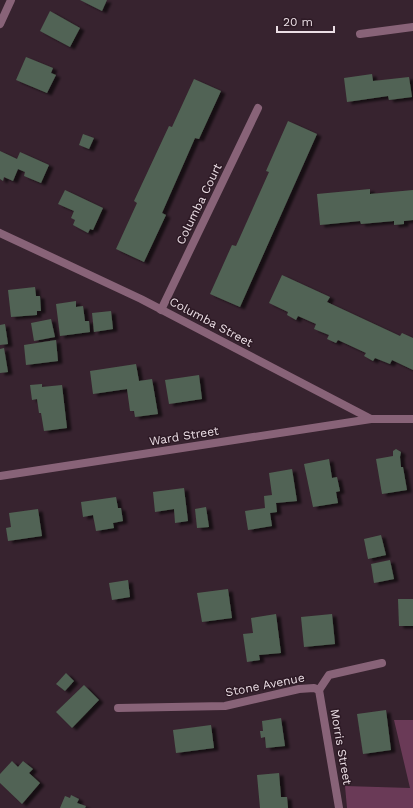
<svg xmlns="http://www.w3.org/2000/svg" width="413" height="808" font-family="'Work Sans',sans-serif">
<defs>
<filter id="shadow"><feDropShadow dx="4.5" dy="2.5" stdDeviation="1" flood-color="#0009"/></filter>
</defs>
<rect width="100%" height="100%" fill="#37232f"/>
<path fill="#6a3a57" d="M394 720H413V808H347L345 786 410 788Z"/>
<g fill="#516454" filter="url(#shadow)">
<path d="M80 0H107L102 11Z"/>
<path d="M50 11 80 28 70 47 40 31Z"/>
<path d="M26 57 53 68 51 73 56 75 47 93 16 80Z"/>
<path d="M372 74 373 81 409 77 412 97 389 100 388 96 347 102 344 78Z"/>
<path d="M194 79 221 91 199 139 195 138 162 213 166 215 144 262 116 249 137 203 134 201 169 126 172 127Z"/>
<path d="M288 121 317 134 240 307 210 294 232 245 236 246 269 172 266 171Z"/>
<path d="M83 134 94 138 89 149 79 145Z"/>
<path d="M0 151 17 159 20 152 49 165 41 183 24 176 25 172 18 169 13 181 4 177 3 181 0 179Z"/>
<path d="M370 189V194L413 190V220L404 221V224L394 225V221L361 224 360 221 320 225 317 194Z"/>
<path d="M65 190 103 208 93 230 90 229 88 233 73 225 75 220 71 218 74 211 58 204Z"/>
<path d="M282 275 330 297 327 302 400 336 402 333 413 338V370L392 360 390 364 375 358 373 361 364 356 366 353 338 340 336 343 327 339 329 335 314 329 316 324 298 316 296 320 287 315 288 312 269 303Z"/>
<path d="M35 287 36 296H40L41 311H37V315L11 317 8 290Z"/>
<path d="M76 301V307L83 306 85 321H89L90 332 60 336 56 304Z"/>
<path d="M111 311 113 329 94 332 92 313Z"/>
<path d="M51 319 55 337 34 341 31 323Z"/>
<path d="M5 324 8 344 0 345V325Z"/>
<path d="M56 340 58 361 26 365 24 345Z"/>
<path d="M4 348 8 372 0 373V349Z"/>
<path d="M136 364 139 381 152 379 158 414 135 417 134 411H130L127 389 93 394 90 371Z"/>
<path d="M199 375 202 399 169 404 165 380Z"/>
<path d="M42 384V387L62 385 67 428 44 431 41 413H39L37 399 32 400 30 385Z"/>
<path d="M396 449 401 452 400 457 401 467H403L407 490 382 494 376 459 393 456V451Z"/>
<path d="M329 459 332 478 337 477 340 491 336 492 338 503 313 507 304 464Z"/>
<path d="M292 469 297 501 276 503 277 512 270 513 272 526 248 530 245 511 265 508 264 496 272 495 269 473Z"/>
<path d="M184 488 188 521 175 523 174 509 155 512 153 492Z"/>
<path d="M116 497 118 508H121L123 521 113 523 114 528 96 531 93 515 83 517 81 502Z"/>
<path d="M206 507 209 527 197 528 195 509Z"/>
<path d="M38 509 42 536 8 541 6 528 11 527 9 513Z"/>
<path d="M381 535 386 555 368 559 364 539Z"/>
<path d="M390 560 394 579 374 583 371 564Z"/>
<path d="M128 580 130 597 112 600 109 583Z"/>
<path d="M228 589 232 618 202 622 197 593Z"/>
<path d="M398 599H413V626H399Z"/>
<path d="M276 614 281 653 259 655 260 660 247 662 243 634 253 633 251 618Z"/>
<path d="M332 614 335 644 304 647 301 617Z"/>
<path d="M66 673 74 681 65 691 56 684Z"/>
<path d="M84 685 99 700 72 728 56 712Z"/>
<path d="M386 710 391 750 363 754 357 714Z"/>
<path d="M281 718 285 746 266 748 265 737 261 738 260 731H263L262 721Z"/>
<path d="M211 725 214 748 176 753 173 730Z"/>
<path d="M12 761 18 767 23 761 33 769 29 773 40 783 22 804 0 783V774Z"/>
<path d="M279 773 281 797H287L288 808H260L257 775Z"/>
<path d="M71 795 79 799 77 803 86 806 85 808H60L65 796 70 798Z"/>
</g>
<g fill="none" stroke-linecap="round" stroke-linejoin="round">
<g stroke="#886378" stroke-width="8">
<path d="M0 24 11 0"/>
<path d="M360 34 413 27"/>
<path d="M0 233 141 299 371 419H413"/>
<path d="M161 310 258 108"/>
<path d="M0 476 371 419"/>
<path d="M319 690 339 808"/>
<path d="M118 708 225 706 299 689 314 688 319 690 329 675 382 663"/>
</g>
</g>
<g text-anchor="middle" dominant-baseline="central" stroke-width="3" stroke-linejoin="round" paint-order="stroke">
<g font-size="12" fill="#ebdee5" stroke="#2d1a25">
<text transform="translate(199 204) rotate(-64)">Columba Court</text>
<text transform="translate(211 322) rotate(28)">Columba Street</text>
<text transform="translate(184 436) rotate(-9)">Ward Street</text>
<text transform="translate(265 685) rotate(-11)">Stone Avenue</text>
<text transform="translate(341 747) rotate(80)">Morris Street</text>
</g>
</g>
<path d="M277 26v6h57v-6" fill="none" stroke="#ebdee5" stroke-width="2"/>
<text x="283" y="26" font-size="12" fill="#ebdee5" stroke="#2d1a25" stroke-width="3" paint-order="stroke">20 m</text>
</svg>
